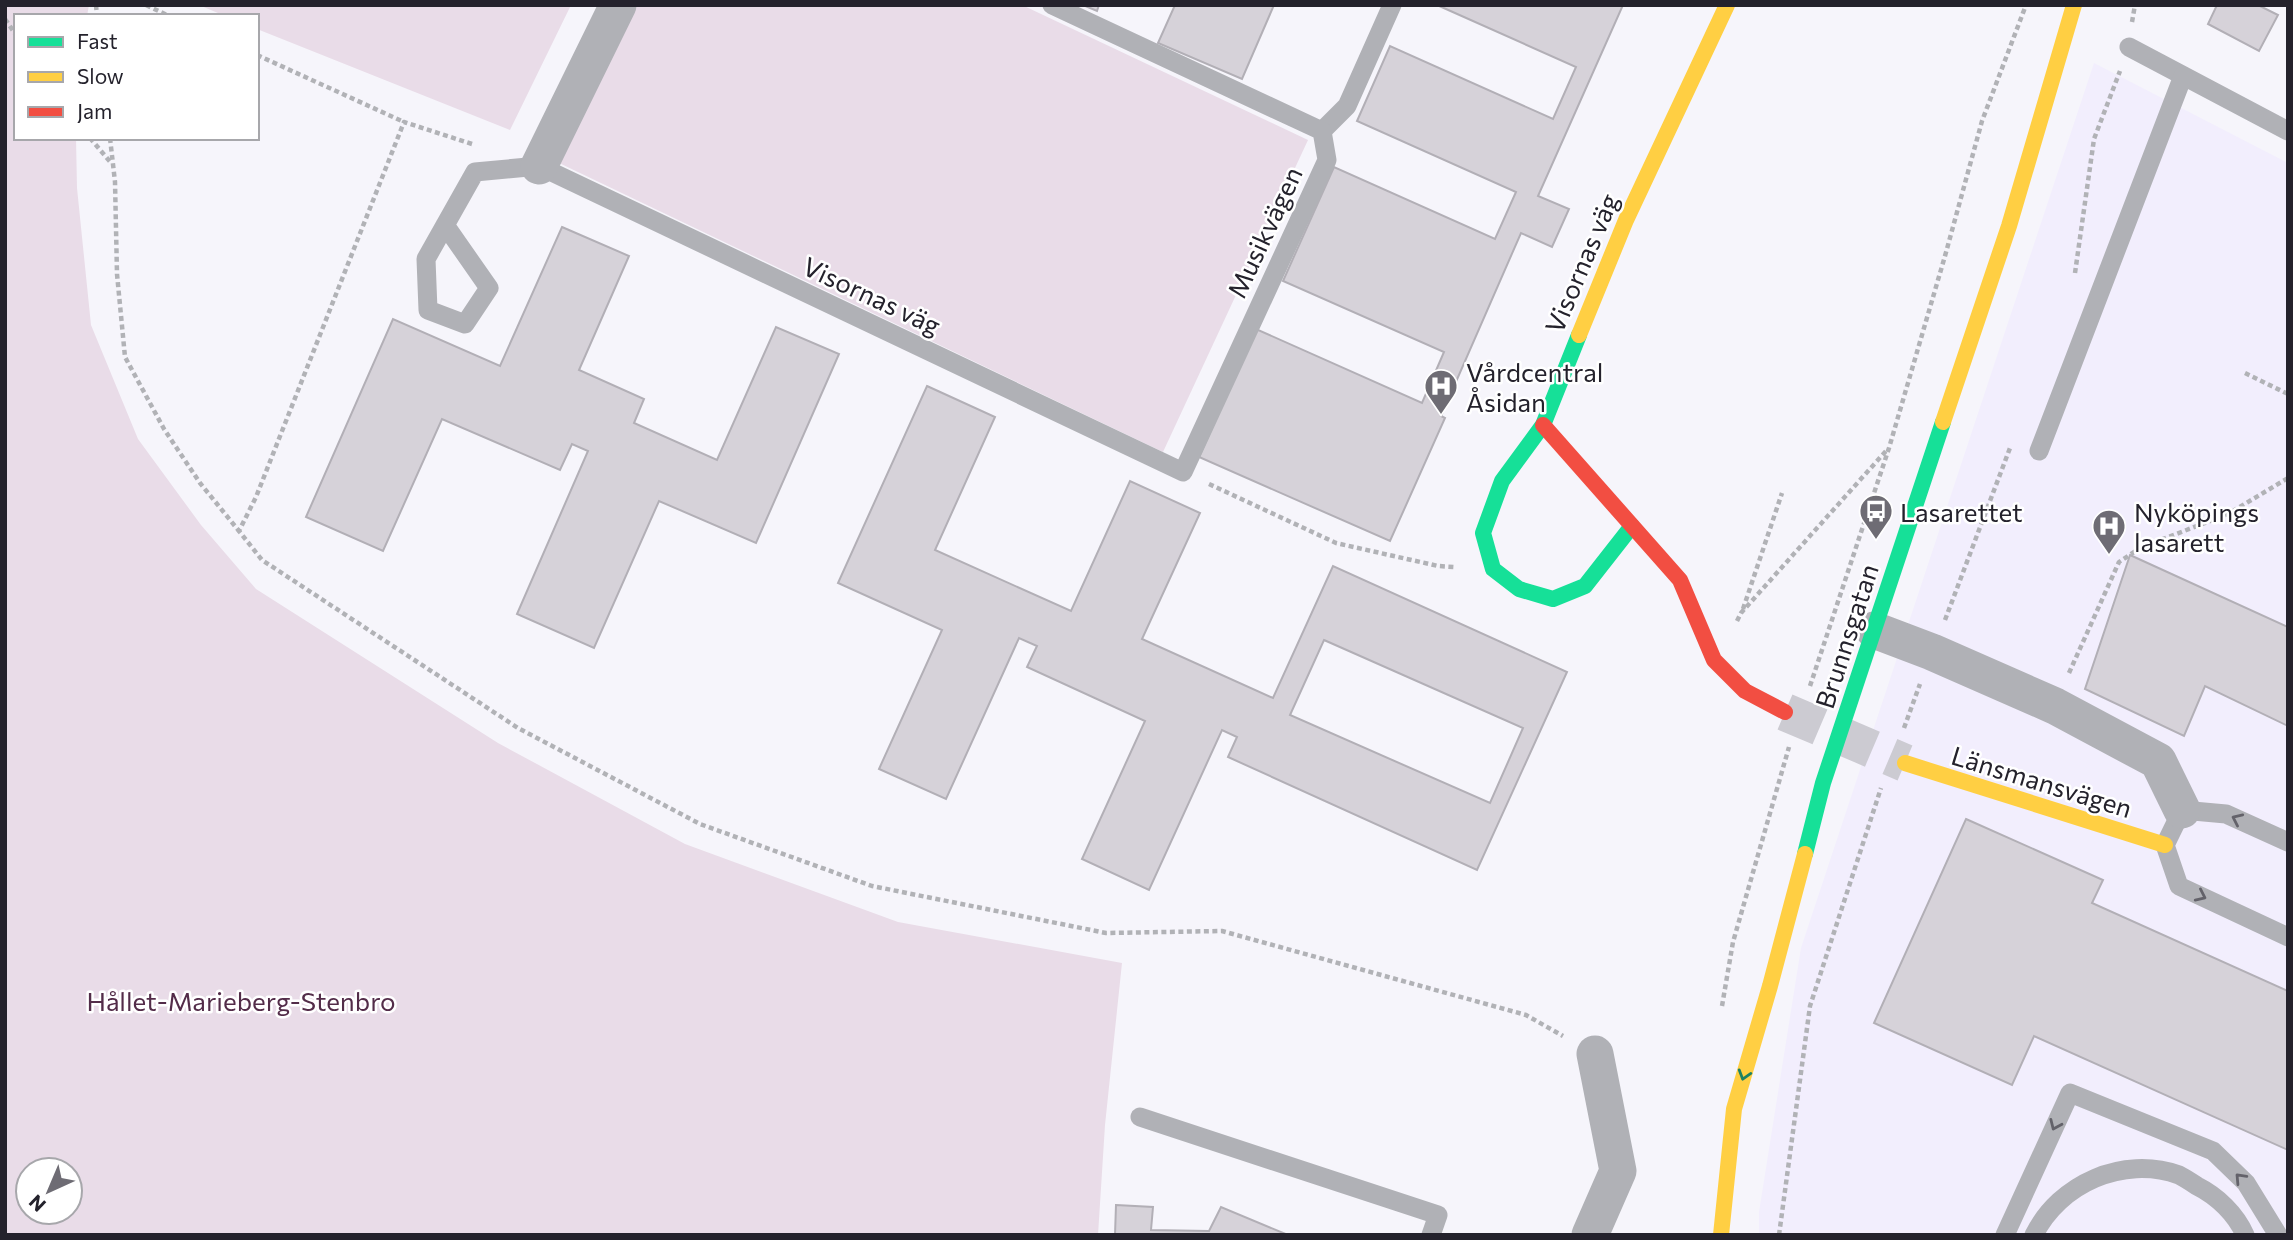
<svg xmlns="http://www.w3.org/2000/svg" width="2293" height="1240" font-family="Commissioner,sans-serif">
<rect width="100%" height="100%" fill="#f6f5fb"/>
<path fill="#f2eefd" d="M2094 63 2288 163V1235H1759V1212L1801 948Z"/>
<g fill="#e9dce8" fill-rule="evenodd">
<path d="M5 5H89L87 16H16V138H76L77 188 91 325 138 439 201 525 256 589 498 743 685 844 898 922 1122 963 1105 1125 1098 1235H5ZM70 1170V1212H28V1170Z"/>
<path d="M199 5H571L510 130 257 29V16H225Z"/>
<path d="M633 5H1022L1308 140 1163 452 557 162Z"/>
</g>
<g fill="#d6d2d9" stroke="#b2afb6" stroke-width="2" fill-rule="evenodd">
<path d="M1083 5H1099L1097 11Z"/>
<path d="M1175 5H1274L1242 79 1158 43Z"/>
<path d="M1437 5H1623L1538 196 1569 209 1552 247 1521 233 1441 416 1445 418 1390 541 1199 457 1256 329 1422 403 1444 352 1283 281 1334 167 1495 239 1516 192 1357 121 1390 46 1553 119 1576 67Z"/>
<path d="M2217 5H2258L2278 15 2259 51 2208 24Z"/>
<path d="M562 227 629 256 579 370 644 399 634 423 717 460 776 327 839 354 756 543 659 501 594 648 517 614 588 451 572 444 560 470 442 419 383 551 306 517 393 319 500 366Z"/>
<path d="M927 386 995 417 935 550 1071 611 1130 481 1200 513 1142 639 1273 698 1333 566 1567 672 1477 870 1228 757 1237 737 1222 730 1149 890 1082 859 1145 721 1027 667 1037 646 1019 638 946 799 879 769 942 630 838 583ZM1324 640 1523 728 1490 803 1290 715Z"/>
<path d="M2130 555 2288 627V726L2205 686 2184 736 2085 689Z"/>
<path d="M1966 819 2103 880 2092 903 2288 991V1150L2034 1036 2012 1085 1874 1023Z"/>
<path d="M1116 1205 1153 1207 1151 1230 1209 1231 1221 1207 1288 1235H1115Z"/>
</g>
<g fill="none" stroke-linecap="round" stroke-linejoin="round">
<path stroke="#cccbd2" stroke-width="38" stroke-dasharray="38 19" stroke-linecap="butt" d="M1785 712 1905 763"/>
<g stroke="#b1b2b6" stroke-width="4.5" stroke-dasharray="5 3.5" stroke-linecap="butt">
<path d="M96 5 97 16"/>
<path d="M146 5 169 16"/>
<path d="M5 19 16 35"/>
<path d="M2132 22 2135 5"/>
<path d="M257 55 404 122"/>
<path d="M90 138 112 164"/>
<path d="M110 138 115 182 117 274 125 357 164 429 200 483 239 531"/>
<path d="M472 144 404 122 256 497 239 531 262 560 518 728 700 824 872 886 1106 933 1222 931 1526 1015 1563 1036"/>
<path d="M2075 273 2094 139 2120 71"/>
<path d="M2245 373 2288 394"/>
<path d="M1209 484 1336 543 1438 566 1454 567"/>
<path d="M1743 609 1782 493"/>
<path d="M1945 620 2010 448"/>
<path d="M1737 621 1741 613 1886 451"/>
<path d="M2069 673 2119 562 2140 548 2228 514 2288 478"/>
<path d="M1810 686 1889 448 1945 256 1982 121 2026 5"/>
<path d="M1904 728 1920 684"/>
<path d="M1722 1006 1733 942 1789 747"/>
<path d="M1779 1235 1810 1006 1881 788"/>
</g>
<g stroke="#b0b1b6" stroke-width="19">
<path d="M2129 47 2288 131"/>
<path d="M1322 131 1347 106 1392 5"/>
<path d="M445 225 489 288 465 324 428 310 426 259 475 172 539 166 1183 472 1327 160 1322 131 1052 5"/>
<path d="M2039 451 2183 76"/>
<path d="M2288 842 2226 814 2182 810 2165 845 2179 886 2288 937"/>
<path d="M1140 1117 1438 1215 1431 1235"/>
<path d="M2005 1235 2070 1093 2213 1151 2246 1183 2278 1235"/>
<path d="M2034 1235C2059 1184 2123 1155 2179 1175 2185 1178 2191 1182 2197 1186 2217 1196 2236 1214 2245 1235"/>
</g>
<g stroke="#b0b1b6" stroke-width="37">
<path d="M539 166 618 5"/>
<path d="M1874 630 1932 652 2055 706 2158 761 2182 810"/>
<path d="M1590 1235 1618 1171 1595 1054"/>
</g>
<g stroke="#16e098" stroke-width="16">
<path d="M1579 335 1543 425 1502 481 1483 533 1493 569 1519 589 1553 599 1585 586 1632 526"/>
<path d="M1805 854 1823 783 1943 422"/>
</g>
<g stroke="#ffcf43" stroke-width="16">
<path d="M1579 335 1626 220 1727 5"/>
<path d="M1943 422 2009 226 2074 5"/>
<path d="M1905 763 2165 845"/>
<path d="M1721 1235 1734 1109 1770 986 1805 854"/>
</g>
<path stroke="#f24e42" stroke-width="16" d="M1543 425 1680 580 1714 660 1745 691 1785 712"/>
</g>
<defs><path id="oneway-chevron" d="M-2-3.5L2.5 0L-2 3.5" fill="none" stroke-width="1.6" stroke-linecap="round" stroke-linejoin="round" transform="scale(1.75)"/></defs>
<g stroke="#63626a">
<use href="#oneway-chevron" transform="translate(2237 819) rotate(-155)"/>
<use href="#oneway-chevron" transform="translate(2201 896) rotate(25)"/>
<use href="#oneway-chevron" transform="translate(2055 1125) rotate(114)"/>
<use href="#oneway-chevron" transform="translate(2240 1178) rotate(-133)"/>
</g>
<use stroke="#1d8162" href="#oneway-chevron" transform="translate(1744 1075) rotate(107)"/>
<defs>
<symbol id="hospital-pin" viewBox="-11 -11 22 30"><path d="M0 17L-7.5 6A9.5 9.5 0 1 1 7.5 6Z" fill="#6e6c74" stroke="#fff"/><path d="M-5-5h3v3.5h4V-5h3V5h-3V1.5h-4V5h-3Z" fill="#fff"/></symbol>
<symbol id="bus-pin" viewBox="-11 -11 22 30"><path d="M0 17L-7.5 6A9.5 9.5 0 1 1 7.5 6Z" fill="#6e6c74" stroke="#fff"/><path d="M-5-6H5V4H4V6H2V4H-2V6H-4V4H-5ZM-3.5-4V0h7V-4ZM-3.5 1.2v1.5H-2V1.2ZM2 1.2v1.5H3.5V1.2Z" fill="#fff"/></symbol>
</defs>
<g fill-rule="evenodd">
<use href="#hospital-pin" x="1422" y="367" width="38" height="52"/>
<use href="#bus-pin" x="1857" y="492" width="38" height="52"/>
<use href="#hospital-pin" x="2090" y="507" width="38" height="52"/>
</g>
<g text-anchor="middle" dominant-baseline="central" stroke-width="5" stroke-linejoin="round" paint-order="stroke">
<g font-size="26" fill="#24222c" stroke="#fff">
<text transform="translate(1264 232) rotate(-65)">Musikvägen</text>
<text transform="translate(1581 263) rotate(-67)">Visornas väg</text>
<text transform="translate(872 295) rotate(25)">Visornas väg</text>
<text transform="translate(1846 636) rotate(-72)">Brunnsgatan</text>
<text transform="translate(2042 781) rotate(17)">Länsmansvägen</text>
</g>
<g font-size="26" fill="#24222c" stroke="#fff" text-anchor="start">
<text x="1466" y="371">Vårdcentral<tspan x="1466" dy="30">Åsidan</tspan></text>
<text x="1900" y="511">Lasarettet</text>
<text x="2134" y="511">Nyköpings<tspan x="2134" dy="30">lasarett</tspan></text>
</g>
<g font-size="26" fill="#532c49" stroke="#fff">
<text x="241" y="1000">Hållet-Marieberg-Stenbro</text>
</g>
</g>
<rect width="2293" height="1240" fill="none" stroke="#24222c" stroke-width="14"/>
<rect x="14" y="14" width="245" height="126" fill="#ffffff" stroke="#a7a7ab" stroke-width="2"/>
<rect x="28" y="37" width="35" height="10" fill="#16e098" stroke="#a7a7ab" stroke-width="2"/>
<text x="77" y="49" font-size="21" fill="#24222c">Fast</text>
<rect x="28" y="72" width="35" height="10" fill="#ffcf43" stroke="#a7a7ab" stroke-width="2"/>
<text x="77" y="84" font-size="21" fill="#24222c">Slow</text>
<rect x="28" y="107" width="35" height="10" fill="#f24e42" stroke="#a7a7ab" stroke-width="2"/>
<text x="77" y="119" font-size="21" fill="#24222c">Jam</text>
<g transform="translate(49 1191) rotate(224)"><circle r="33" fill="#ffffff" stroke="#a7a7ab" stroke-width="2"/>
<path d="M0-5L12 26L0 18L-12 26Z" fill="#6e6c74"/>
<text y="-10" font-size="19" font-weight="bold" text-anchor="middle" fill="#24222c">N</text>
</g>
</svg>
